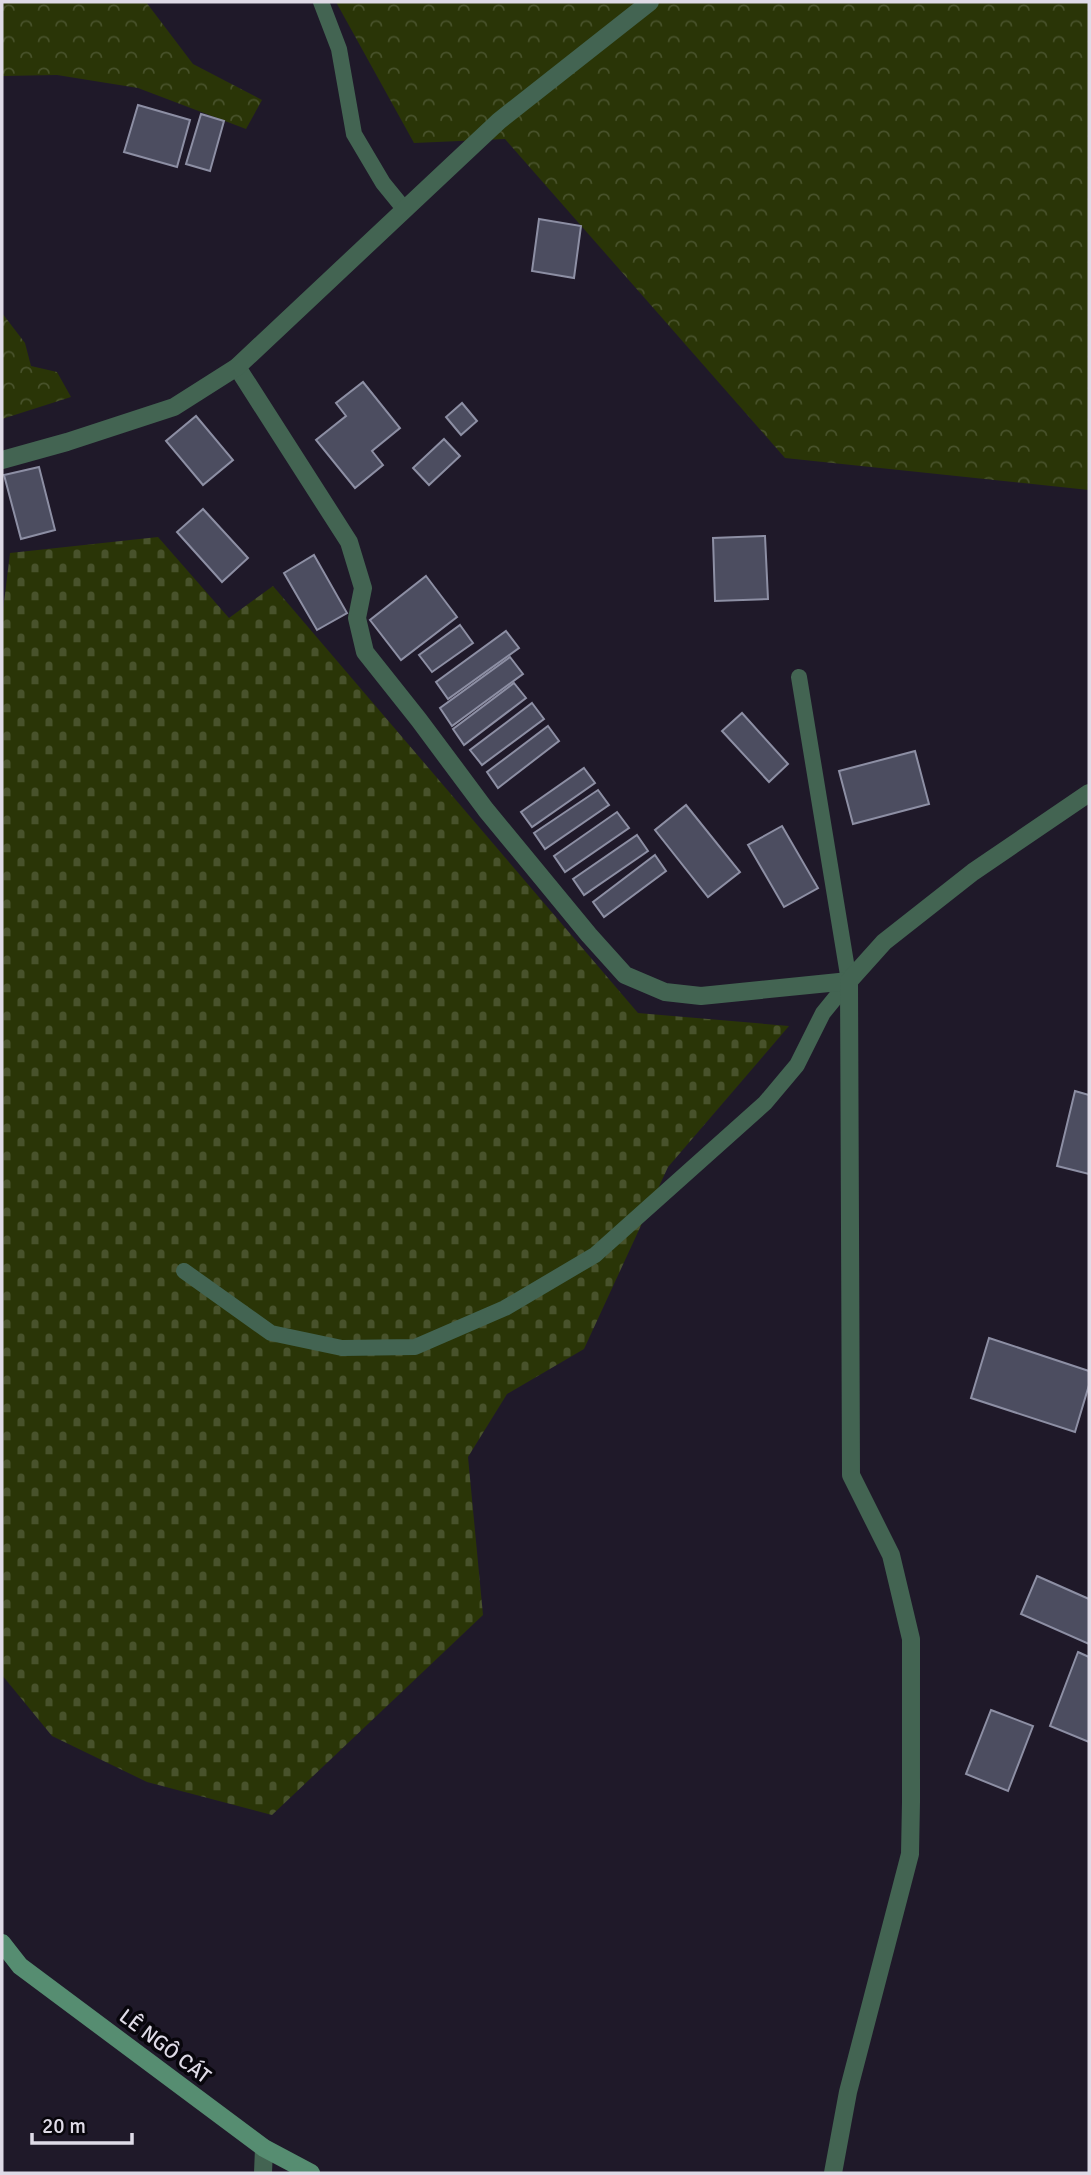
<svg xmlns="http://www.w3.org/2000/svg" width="1091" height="2175" font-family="Signika,sans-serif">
<defs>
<pattern id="forest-crowns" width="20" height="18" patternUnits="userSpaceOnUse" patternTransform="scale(1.75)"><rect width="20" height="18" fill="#2a3507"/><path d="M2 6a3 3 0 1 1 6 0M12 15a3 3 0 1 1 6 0" fill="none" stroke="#48522b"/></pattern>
<pattern id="cemetery-stones" width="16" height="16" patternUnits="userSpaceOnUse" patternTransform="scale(1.75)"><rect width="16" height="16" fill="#2a3507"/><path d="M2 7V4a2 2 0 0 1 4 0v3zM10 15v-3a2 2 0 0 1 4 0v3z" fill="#48522b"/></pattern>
</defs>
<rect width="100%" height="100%" fill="#1f1929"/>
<g fill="url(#forest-crowns)">
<path d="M2 2H146L193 64 262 100 246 129 138 88 57 75 2 76Z"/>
<path d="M336 2H1089V490L785 458 505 139 414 143Z"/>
<path d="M2 313 25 343 31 366 57 372 71 397 2 419Z"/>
</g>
<path fill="url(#cemetery-stones)" d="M158 537 229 618 273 586 638 1013 789 1026 668 1167 584 1349 507 1394 468 1457 483 1615 272 1815 147 1782 52 1736 2 1675V619L10 553Z"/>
<g fill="#4c4d60" stroke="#8d8fa4" stroke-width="2">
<path d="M138 105 190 120 177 167 124 152Z"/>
<path d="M201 114 224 121 210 171 186 164Z"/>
<path d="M539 219 581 226 574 278 532 271Z"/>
<path d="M363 382 400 428 372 451 383 465 355 488 316 440 346 416 336 403Z"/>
<path d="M462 403 477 421 461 435 446 417Z"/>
<path d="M196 416 233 460 203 485 166 441Z"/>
<path d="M444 439 460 456 429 485 413 468Z"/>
<path d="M39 467 55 530 21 539 4 475Z"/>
<path d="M203 509 248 558 222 582 177 532Z"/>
<path d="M765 536 768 599 715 601 713 538Z"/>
<path d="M314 555 347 613 317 630 284 573Z"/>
<path d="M426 576 457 617 401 660 370 620Z"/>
<path d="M460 625 473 643 432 672 419 655Z"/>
<path d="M506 631 519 648 448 699 436 682Z"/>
<path d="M510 657 523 674 452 726 440 708Z"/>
<path d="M514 683 526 698 464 745 453 729Z"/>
<path d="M532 703 544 719 482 765 470 750Z"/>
<path d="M742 713 788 764 769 782 722 731Z"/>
<path d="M548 726 559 741 498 788 487 772Z"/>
<path d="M915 751 929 804 853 824 839 771Z"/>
<path d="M584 768 595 783 532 827 521 812Z"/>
<path d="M598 790 609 805 545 849 534 833Z"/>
<path d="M686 805 740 872 708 897 655 830Z"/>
<path d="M617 812 629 828 565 872 554 856Z"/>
<path d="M782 826 818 888 784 907 748 845Z"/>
<path d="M637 835 648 851 584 895 573 879Z"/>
<path d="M655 855 666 871 604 917 593 902Z"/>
<path d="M1075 1091 1089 1095V1174L1057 1166Z"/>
<path d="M989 1338 1089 1371V1385L1075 1432 971 1398Z"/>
<path d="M1037 1576 1089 1599V1644L1021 1614Z"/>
<path d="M1078 1652 1089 1657V1742L1050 1726Z"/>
<path d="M991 1710 1033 1726 1008 1791 966 1774Z"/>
</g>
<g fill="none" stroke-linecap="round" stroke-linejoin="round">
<g stroke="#436452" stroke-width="16">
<path d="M321 2 339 49 354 134 383 183 405 210"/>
<path d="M184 1271 271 1333 342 1348 415 1347 505 1308 595 1255 765 1103 797 1065 823 1013 849 981 799 677"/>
</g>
<g stroke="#436452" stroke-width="18">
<path d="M237 367 349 542 363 588 357 618 365 652 419 720 486 810 589 935 625 975 665 992 701 996 849 981"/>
<path d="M2 460 67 442 174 407 237 367 499 121 650 2"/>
<path d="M263 2173 264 2148"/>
<path d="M833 2173 848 2092 910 1854 911 1802V1639L891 1555 851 1475 849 981 884 942 973 872 1089 793"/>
</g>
<path stroke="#568d71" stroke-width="18" d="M2 1943 20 1966 264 2148 311 2173"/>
</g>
<g text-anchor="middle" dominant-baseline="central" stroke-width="7" stroke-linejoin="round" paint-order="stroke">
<g font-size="21" fill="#dfdbe7" stroke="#08060c">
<text transform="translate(165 2046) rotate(37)">LÊ NGÔ CÁT</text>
</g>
</g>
<rect width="1091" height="2175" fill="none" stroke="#dfdbe7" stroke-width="7"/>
<path d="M32 2133v10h100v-10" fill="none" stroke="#dfdbe7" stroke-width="3.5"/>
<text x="42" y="2133" font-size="21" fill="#dfdbe7" stroke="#08060c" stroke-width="5" paint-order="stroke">20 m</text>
</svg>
